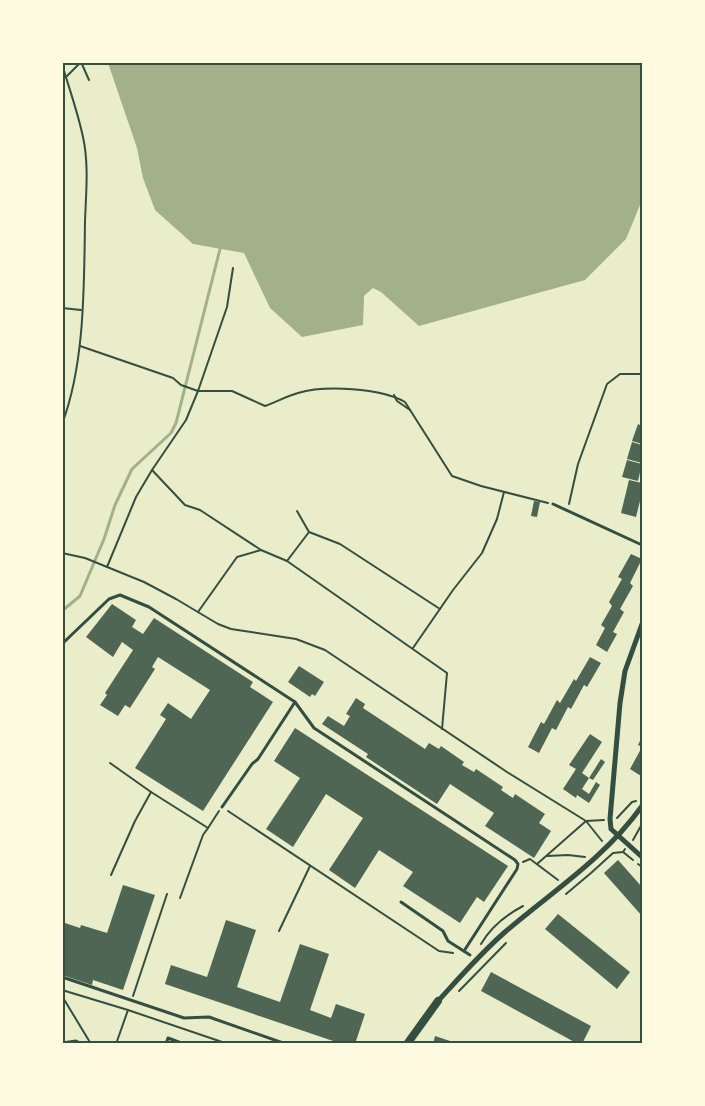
<svg xmlns="http://www.w3.org/2000/svg" width="705" height="1106" font-family="Overpass,sans-serif">
<rect width="100%" height="100%" fill="#e9edc9"/>
<path fill="#a3b18a" d="M108 63H642V200L626 239 585 280 419 326 381 292 373 288 364 296 363 325 302 337 270 308 244 253 193 244 155 210 143 178 137 148Z"/>
<g fill="none" stroke-linecap="round" stroke-linejoin="round">
<path stroke="#a3b18a" stroke-width="3" d="M62 611 80 596 104 539 115 505 132 469 171 433 176 423 220 249"/>
</g>
<g fill="#4f6655">
<path d="M638 424 642 426V444L632 441Z"/>
<path d="M632 442 642 445V463L627 459Z"/>
<path d="M627 460 642 464 638 481 622 477Z"/>
<path d="M629 480 642 483V493L636 517 621 513Z"/>
<path d="M534 501 540 502 537 517 531 516Z"/>
<path d="M631 554 642 559 630 583 633 586 620 609 624 612 613 632 617 634 607 652 596 645 605 628 601 625 612 606 609 602 622 579 618 577Z"/>
<path d="M112 604 136 620 132 627 143 634 154 618 253 682 250 687 273 702 203 811 135 768 166 719 160 715 168 703 191 719 210 690 158 657 152 667 155 669 130 708 125 705 118 716 100 705 107 695 105 693 133 650 122 642 113 657 86 637Z"/>
<path d="M590 657 601 663 587 687 584 685 571 709 568 707 556 730 552 728 539 753 528 747 541 722 544 724 557 700 560 703 574 679 576 681Z"/>
<path d="M299 666 324 682 315 696 312 694 310 697 288 682Z"/>
<path d="M356 698 365 704 363 708 425 749 429 743 439 749 441 746 464 762 462 765 474 772 476 769 503 787 501 790 513 798 515 794 545 814 539 823 551 831 534 858 485 826 494 813 450 784 437 804 366 757 368 754 322 724 328 716 344 726 350 716 346 714Z"/>
<path d="M295 728 508 866 484 902 477 897 460 923 403 886 413 872 379 850 355 888 329 870 363 818 326 794 293 847 266 829 300 778 274 761Z"/>
<path d="M590 734 602 742 582 773 589 778 601 759 605 762 593 780 589 778 582 789 589 794 596 782 600 785 589 803 577 795 576 798 563 789 576 769 569 765Z"/>
<path d="M642 737V773L641 776 630 769 642 747 638 745Z"/>
<path d="M618 860 642 887V916L604 873Z"/>
<path d="M123 885 155 895 123 990 93 980 92 985 62 975V922L80 928 81 925 107 933Z"/>
<path d="M558 914 630 972 617 989 545 929Z"/>
<path d="M226 920 256 930 237 987 280 1002 300 944 329 954 310 1010 331 1018 336 1004 365 1014 355 1044H342L165 984 171 965 207 977Z"/>
<path d="M491 972 591 1026 582 1044H578L481 991Z"/>
<path d="M435 1036 456 1043 455 1044H433Z"/>
</g>
<g fill="none" stroke-linecap="round" stroke-linejoin="round">
<g stroke="#344e41" stroke-width="2">
<path d="M81 62 89 80"/>
<path d="M62 64C69 88 78 113 83 137 89 164 86 194 85 221 84 285 85 364 62 424"/>
<path d="M67 76 81 62"/>
<path d="M62 308 81 310"/>
<path d="M80 346 173 378 181 385 198 391H232L265 406C276 402 287 396 298 393 325 385 381 388 405 402L452 476 481 486 548 503"/>
<path d="M394 395 397 401 410 410"/>
<path d="M152 470 185 505 200 510 261 550 287 561 447 673 442 729"/>
<path d="M569 504 578 464 607 384 620 374H642"/>
<path d="M297 511 309 532 340 544 440 609"/>
<path d="M62 553 85 558 144 582 176 599 218 624 231 629 296 639 325 650 507 772 586 821 602 841"/>
<path d="M287 561 309 532"/>
<path d="M107 567 136 497 152 470 186 420 198 391 227 307 233 268"/>
<path d="M198 612 237 557 261 550"/>
<path d="M413 648 453 590 482 553 497 519 504 492"/>
<path d="M110 763 151 792 208 828 219 811"/>
<path d="M228 811 439 951 453 953"/>
<path d="M617 818 632 802 636 801"/>
<path d="M633 840 642 824"/>
<path d="M623 852 633 860"/>
<path d="M547 856 568 855 585 857"/>
<path d="M523 862 530 859 558 880"/>
<path d="M537 864 586 821 604 820"/>
<path d="M638 864 642 867"/>
<path d="M111 875 135 821 151 792"/>
<path d="M566 894 591 873 613 853 623 852 625 849"/>
<path d="M180 898 203 835 208 828"/>
<path d="M279 931 310 866"/>
<path d="M481 944C491 927 506 915 523 906"/>
<path d="M62 990 128 1010 228 1044"/>
<path d="M459 991 506 943"/>
<path d="M62 996 91 1044"/>
<path d="M133 996 167 894"/>
<path d="M116 1044 128 1010"/>
</g>
<g stroke="#344e41" stroke-width="3">
<path d="M553 504 642 545"/>
<path d="M62 644 109 599 120 595 149 607 295 702 314 728 515 860 518 864 517 869 464 951"/>
<path d="M222 807 252 764 258 759 295 702"/>
<path d="M401 902 443 931 448 941 470 955"/>
<path d="M62 977 184 1018 209 1017 286 1044"/>
<path d="M62 1043 76 1041 82 1044"/>
<path d="M166 1044 168 1038 184 1044"/>
</g>
<g stroke="#344e41" stroke-width="5">
<path d="M642 624 625 671 620 703 610 819 611 829 642 857"/>
<path d="M438 1001C460 977 481 953 505 932 553 891 605 858 642 806"/>
</g>
<path stroke="#344e41" stroke-width="8" d="M407 1044 438 1001"/>
</g>
<rect width="705" height="1106" fill="none" stroke="#fefae0" stroke-width="128"/>
<rect x="64" y="64" width="577" height="978" fill="none" stroke="#344e41" stroke-width="2"/>
</svg>
